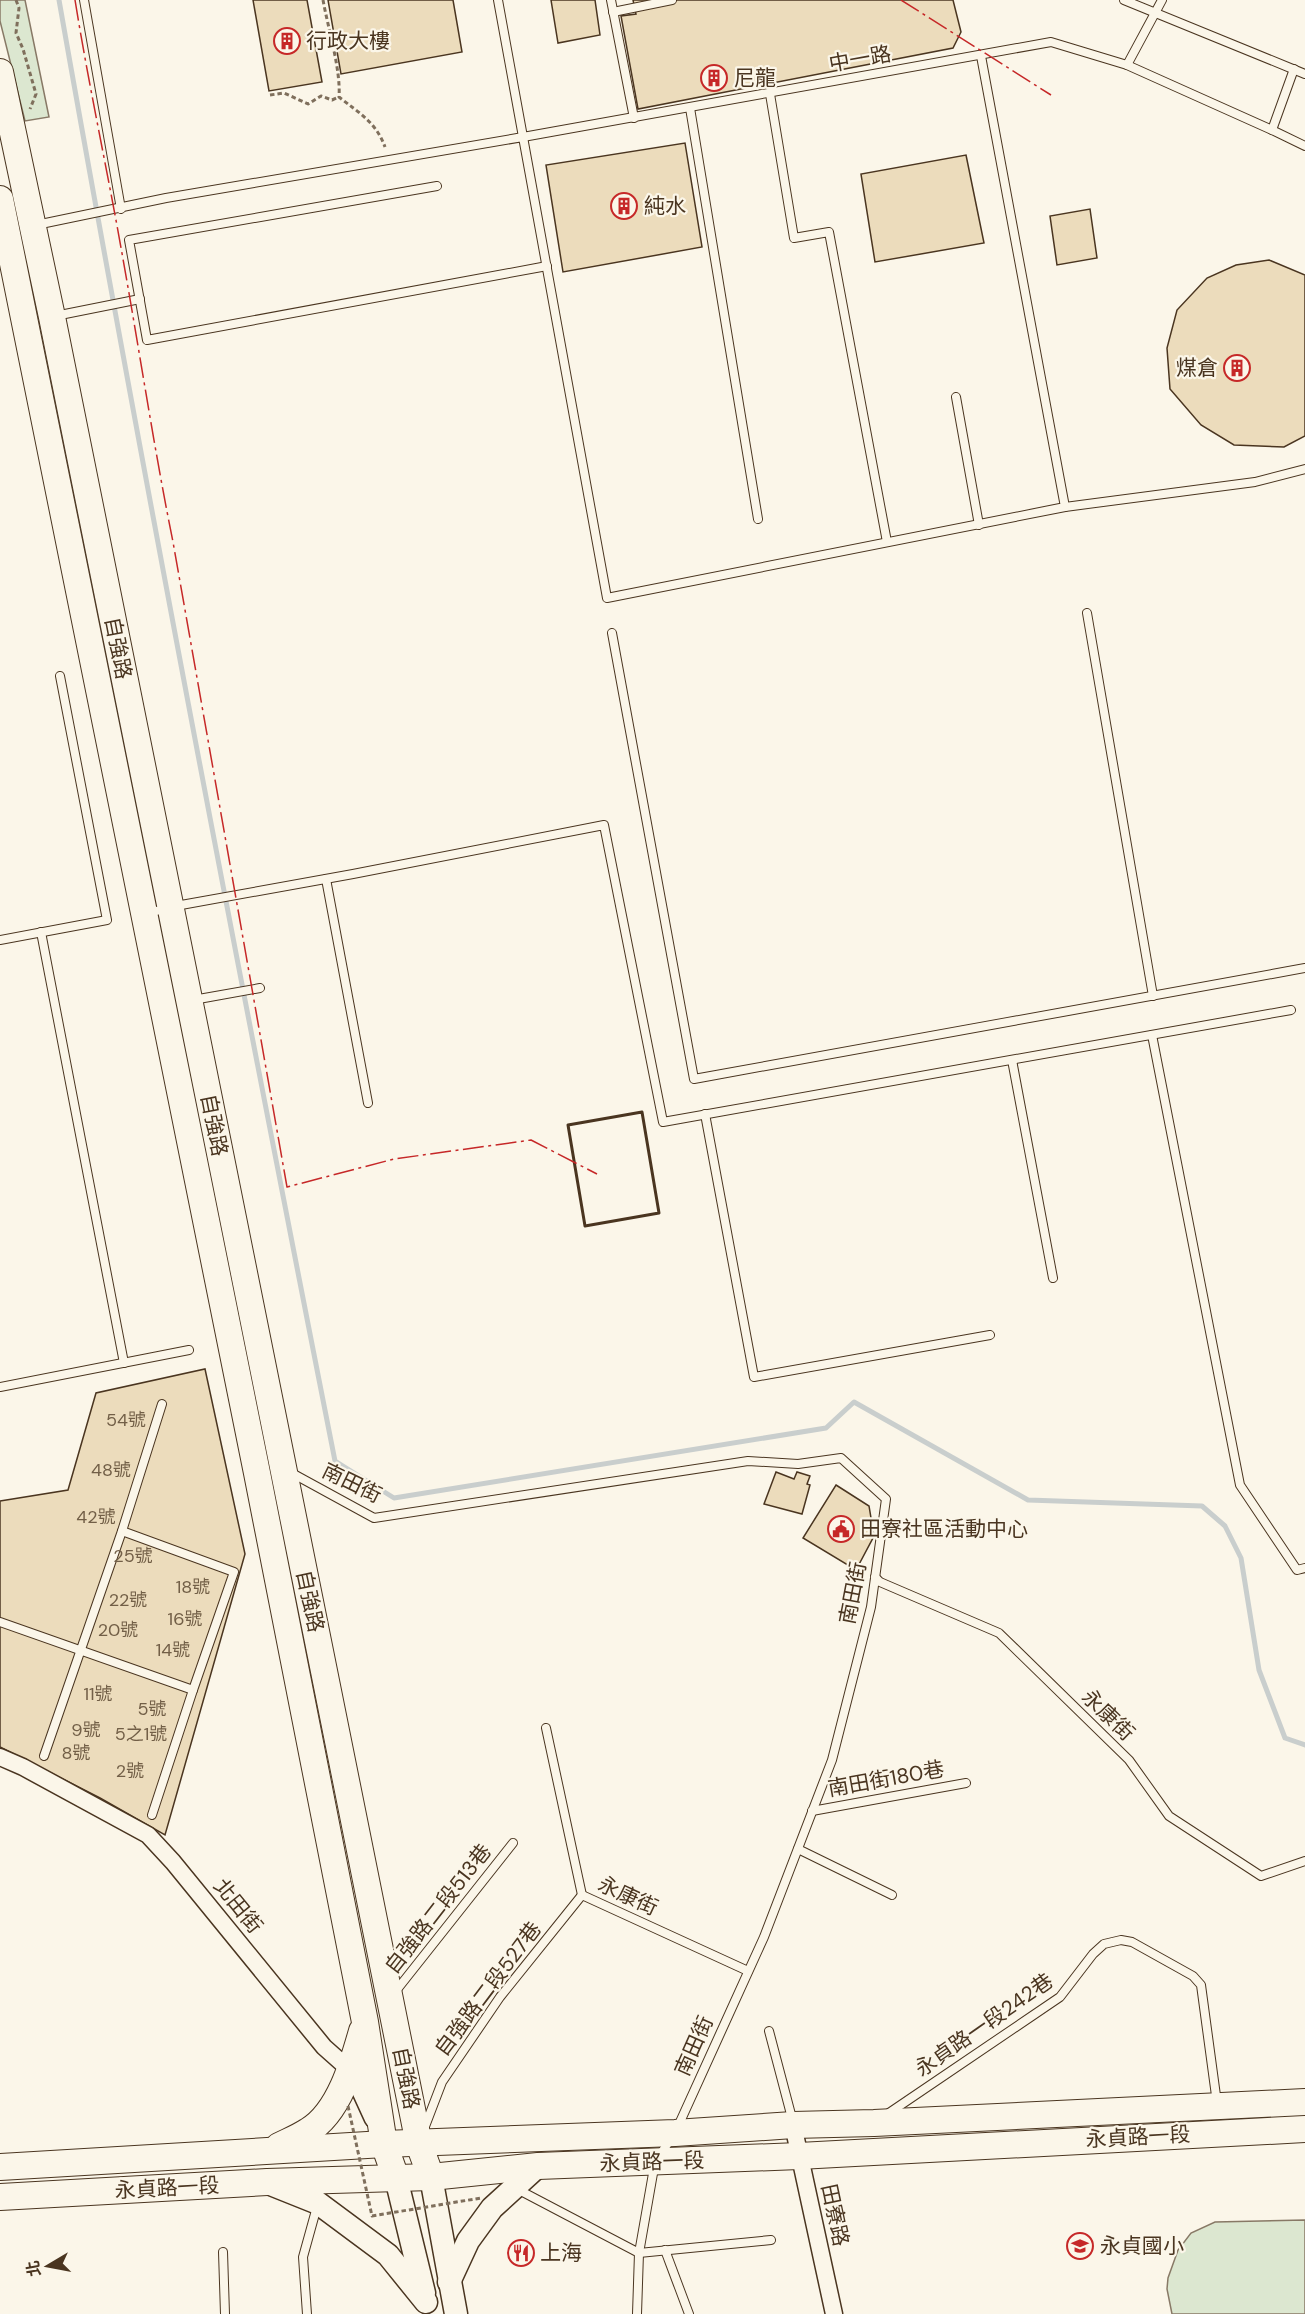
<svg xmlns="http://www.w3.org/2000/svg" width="1305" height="2314" font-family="'DM Sans','Noto Sans TC',sans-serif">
<rect width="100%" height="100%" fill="#fbf6e9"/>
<g fill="#dce7d0" stroke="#887966" stroke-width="1.5">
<path d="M0 0H25L49 117 25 121 0 21Z"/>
<path d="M1305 2220V2314H1172L1167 2289 1168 2278 1178 2250 1191 2233 1215 2222Z"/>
</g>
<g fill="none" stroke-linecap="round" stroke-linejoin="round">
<path stroke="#c9cecd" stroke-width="5" d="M59 0C145 488 239 974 335 1461L394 1498 826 1428 854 1402 1028 1500 1202 1506 1225 1526 1241 1558 1259 1670 1285 1738 1305 1745"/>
</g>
<g fill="#ecdcbc" stroke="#4a3520" stroke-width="1.5">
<path d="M253 0H307L322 82 269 91Z"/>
<path d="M328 0H453L462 52 341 74Z"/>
<path d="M551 0H595L600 35 558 43Z"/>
<path d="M633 0H953L961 32 953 48 638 109 621 16 636 14Z"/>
<path d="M685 143 702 247 563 272 546 165Z"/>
<path d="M966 155 984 243 875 262 861 174Z"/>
<path d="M1090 209 1097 258 1057 265 1050 216Z"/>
<path d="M1269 260 1305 275V436L1284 447 1234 445 1201 425 1170 389 1167 348 1177 310 1207 278 1236 265Z"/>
<path d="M205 1369 245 1554 165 1835 100 1798 0 1747V1501L68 1490 96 1393Z"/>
<path d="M776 1472 794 1479 797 1472 810 1476 807 1484 810 1485 802 1514 764 1504Z"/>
<path d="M836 1485 869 1506 874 1536 856 1570 803 1538Z"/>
</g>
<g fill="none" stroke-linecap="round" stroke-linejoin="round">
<defs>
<g id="lane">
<path d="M84 0 121 209"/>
<path d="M498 0 523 137 1051 42 1127 65 1162 0"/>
<path d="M611 0 634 118"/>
<path d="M1124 0 1305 74"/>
<path d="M613 12 672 0"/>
<path d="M1127 65 1272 130"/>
<path d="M1294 69 1272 130 1305 146"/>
<path d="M770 94 794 238 829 232 887 542"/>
<path d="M690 108 758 519"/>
<path d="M437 186 129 240 147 340 547 266"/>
<path d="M36 225 166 198 523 137 607 598 1065 507 981 56"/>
<path d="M55 316 140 299"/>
<path d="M956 397 979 525"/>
<path d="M1065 507 1255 482 1305 469"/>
<path d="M1087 613 1153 996"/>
<path d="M612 633 694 1079 1305 968"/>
<path d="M326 879 368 1103"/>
<path d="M146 914 170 907 353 874 604 825 663 1122 1291 1010"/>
<path d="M41 932 124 1363"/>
<path d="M0 940 107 920 60 676"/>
<path d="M193 1000 260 988"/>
<path d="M1152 1035 1240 1485 1297 1570 1305 1568"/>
<path d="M1012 1060 1053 1278"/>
<path d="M705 1114 754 1377 990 1335"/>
<path d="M0 1387 189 1350"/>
<path d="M288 1471 374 1518 748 1461 798 1464 841 1458 886 1499 871 1607 832 1760 764 1937 675 2133 655 2162 639 2253 637 2314"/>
<path d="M875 1577 880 1582 999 1633 1129 1760 1169 1816 1261 1876 1305 1861"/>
<path d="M0 1622 193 1690 234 1572 122 1531"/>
<path d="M546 1728 582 1895"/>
<path d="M44 1756 122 1531 162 1404"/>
<path d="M812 1811 966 1783"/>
<path d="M152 1815 193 1690"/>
<path d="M798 1849 892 1895"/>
<path d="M582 1895 748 1971"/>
<path d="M395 1992 513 1843"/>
<path d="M769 2031 793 2122"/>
<path d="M886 2115 1060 1997 1093 1954 1104 1944 1121 1940 1132 1942 1193 1976 1201 1985 1217 2103"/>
<path d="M424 2129 442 2082 500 1997 582 1895"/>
<path d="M517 2189 639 2253 771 2240"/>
<path d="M665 2250 689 2314"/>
<path d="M223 2252 225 2314"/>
<path d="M307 2314 303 2257 318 2203"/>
</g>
<g id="street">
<path d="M0 1757 23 1767 148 1835 173 1862 324 2047 351 2071 373 2119"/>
<path d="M793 2125 834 2314"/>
</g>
<g id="secondary">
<path d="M431 2177 456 2314"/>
<path d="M396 2178 424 2293"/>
<path d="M268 2183 318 2203 388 2255 426 2302"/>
<path d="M449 2282 468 2241 492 2208 538 2166"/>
</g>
<g id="primary">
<path d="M0 72 52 317 419 2144 431 2177"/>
<path d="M0 199 257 1473 365 2022 384 2144 396 2178"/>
<path d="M279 2146C289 2141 299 2137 308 2131 339 2113 353 2063 362 2031"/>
<path d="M0 2167 384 2144 675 2133 793 2125 874 2123 1305 2102"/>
<path d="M0 2197 267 2182 431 2177 538 2166 799 2156 1305 2129"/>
</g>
</defs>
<use href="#lane" stroke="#4a3520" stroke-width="10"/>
<use href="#street" stroke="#4a3520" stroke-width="19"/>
<use href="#secondary" stroke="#4a3520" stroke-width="25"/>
<use href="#primary" stroke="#4a3520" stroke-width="28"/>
<g stroke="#7f6f5c" stroke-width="3" stroke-dasharray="4.5 3" stroke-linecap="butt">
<path d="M16 0 19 8 16 33 23 49 36 94 30 109"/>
<path d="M323 0C328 28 341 70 339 97 359 113 376 122 385 147"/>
<path d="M270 95 284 93 308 104 321 96 332 100 339 97"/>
</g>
<use href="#lane" stroke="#fbf6e9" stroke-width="8"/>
<use href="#street" stroke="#fbf6e9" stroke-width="16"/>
<use href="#secondary" stroke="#fbf6e9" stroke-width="22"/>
<use href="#primary" stroke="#fbf6e9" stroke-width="26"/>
<path stroke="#7f6f5c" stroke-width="3" stroke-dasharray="4.5 3" stroke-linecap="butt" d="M348 2106 372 2216 481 2198"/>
<path stroke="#4a3520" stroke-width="3" d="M642 1112 659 1213 585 1226 568 1125Z"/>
<g stroke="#c62828" stroke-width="1.5" stroke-dasharray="21 4.5 3 4.5" stroke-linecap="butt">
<path d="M75 0C89 87 108 173 123 259 140 354 154 448 173 542L287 1187 394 1159 531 1140 597 1174"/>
<path d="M901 0 1051 95"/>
</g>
</g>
<defs>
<symbol id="building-ring" viewBox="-11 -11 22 22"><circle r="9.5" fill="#fbf6e9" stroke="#c62828" stroke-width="1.5"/><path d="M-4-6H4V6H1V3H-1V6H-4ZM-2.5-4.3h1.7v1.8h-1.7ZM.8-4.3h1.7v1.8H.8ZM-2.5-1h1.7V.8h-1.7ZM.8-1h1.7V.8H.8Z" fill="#c62828"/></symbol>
<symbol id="civic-ring" viewBox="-11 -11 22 22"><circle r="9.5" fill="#fbf6e9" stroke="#c62828" stroke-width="1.5"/><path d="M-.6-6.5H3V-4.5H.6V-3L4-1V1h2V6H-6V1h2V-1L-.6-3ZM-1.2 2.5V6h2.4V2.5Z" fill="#c62828"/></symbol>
<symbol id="school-ring" viewBox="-11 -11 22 22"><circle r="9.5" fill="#fbf6e9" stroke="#c62828" stroke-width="1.5"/><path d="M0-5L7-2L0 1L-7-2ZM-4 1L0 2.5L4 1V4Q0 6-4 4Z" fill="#c62828"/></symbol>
<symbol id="restaurant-ring" viewBox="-11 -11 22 22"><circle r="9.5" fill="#fbf6e9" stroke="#c62828" stroke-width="1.5"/><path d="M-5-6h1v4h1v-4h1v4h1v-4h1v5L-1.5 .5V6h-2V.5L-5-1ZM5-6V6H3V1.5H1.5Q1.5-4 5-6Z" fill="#c62828"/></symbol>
</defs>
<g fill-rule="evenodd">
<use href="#building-ring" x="272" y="26" width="30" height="30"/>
<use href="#building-ring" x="699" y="63" width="30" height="30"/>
<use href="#building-ring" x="609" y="191" width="30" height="30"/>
<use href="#building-ring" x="1222" y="353" width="30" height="30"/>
<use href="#civic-ring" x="826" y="1514" width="30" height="30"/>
<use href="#school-ring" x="1065" y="2231" width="30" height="30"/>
<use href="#restaurant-ring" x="506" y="2238" width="30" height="30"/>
</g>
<g text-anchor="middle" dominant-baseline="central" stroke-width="4.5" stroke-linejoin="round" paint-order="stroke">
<g font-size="18" fill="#725f47">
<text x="126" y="1420">54號</text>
<text x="111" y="1470">48號</text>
<text x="96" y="1517">42號</text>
<text x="133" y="1556">25號</text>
<text x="193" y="1587">18號</text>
<text x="128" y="1600">22號</text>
<text x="185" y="1619">16號</text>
<text x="118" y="1630">20號</text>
<text x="173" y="1650">14號</text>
<text x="98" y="1694">11號</text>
<text x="152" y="1709">5號</text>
<text x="86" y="1730">9號</text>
<text x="141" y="1734">5之1號</text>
<text x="76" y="1753">8號</text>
<text x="130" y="1771">2號</text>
</g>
<g font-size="21" fill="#4a3520" stroke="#fbf6e9" text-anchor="start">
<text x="306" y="41">行政大樓</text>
<text x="734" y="78">尼龍</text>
<text x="644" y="206">純水</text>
<text x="1218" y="368" text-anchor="end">煤倉</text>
<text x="860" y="1529">田寮社區活動中心</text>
<text x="1100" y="2246">永貞國小</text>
<text x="540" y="2253">上海</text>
</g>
<g font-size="21" fill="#4a3520" stroke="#fbf6e9">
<text transform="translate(860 59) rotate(-10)">中一路</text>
<text transform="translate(118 648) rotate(79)">自強路</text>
<text transform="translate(214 1125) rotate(79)">自強路</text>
<text transform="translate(352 1483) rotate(26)">南田街</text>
<text transform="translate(853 1593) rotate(-79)">南田街</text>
<text transform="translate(310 1601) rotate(78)">自強路</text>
<text transform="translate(1108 1715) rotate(44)">永康街</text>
<text transform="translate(886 1779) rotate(-10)">南田街180巷</text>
<text transform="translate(628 1896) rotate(25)">永康街</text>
<text transform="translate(238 1906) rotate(51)">北田街</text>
<text transform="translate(438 1909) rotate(-52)">自強路二段513巷</text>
<text transform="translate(488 1989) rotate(-53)">自強路二段527巷</text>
<text transform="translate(984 2025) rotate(-35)">永貞路一段242巷</text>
<text transform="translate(694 2046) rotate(-66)">南田街</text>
<text transform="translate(406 2078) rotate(79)">自強路</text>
<text transform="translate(1138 2137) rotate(-3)">永貞路一段</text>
<text transform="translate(652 2162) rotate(-2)">永貞路一段</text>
<text transform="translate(167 2188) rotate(-3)">永貞路一段</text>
<text transform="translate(835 2215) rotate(78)">田寮路</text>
</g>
</g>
<g transform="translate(48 2266) rotate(260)" stroke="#fbf6e9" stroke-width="4.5" paint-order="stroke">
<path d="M0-4.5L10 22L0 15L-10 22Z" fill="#4a3520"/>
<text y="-9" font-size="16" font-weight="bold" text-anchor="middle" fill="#4a3520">北</text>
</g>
</svg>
